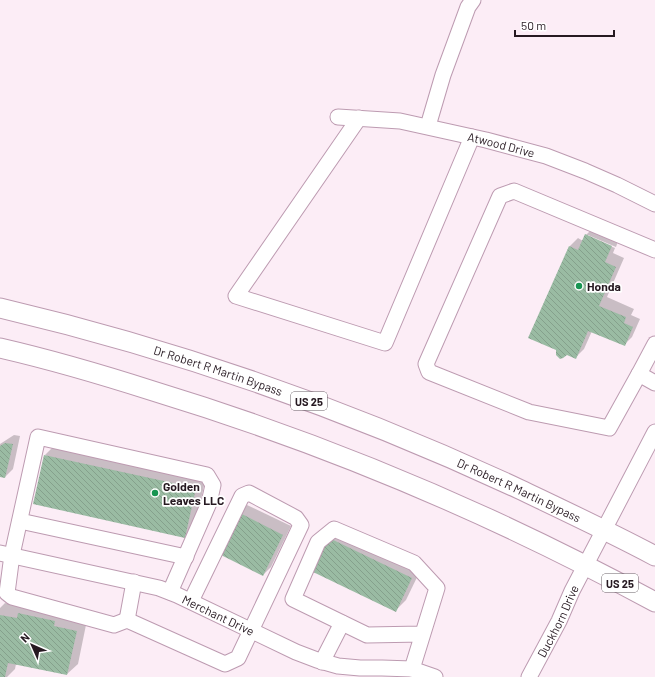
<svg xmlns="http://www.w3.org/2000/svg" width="655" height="677" font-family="Barlow,sans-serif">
<defs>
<pattern id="building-back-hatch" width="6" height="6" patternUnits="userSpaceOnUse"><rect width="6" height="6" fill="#9abba3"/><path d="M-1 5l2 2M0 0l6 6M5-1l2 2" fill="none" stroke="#85a08c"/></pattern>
</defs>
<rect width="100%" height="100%" fill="#fcedf6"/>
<g fill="#0003">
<path d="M594 227 619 238 616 247 588 235V237L615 248 613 253 624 258 607 297 634 309 631 315 640 319 632 337 624 345 592 331 584 349 576 357 570 246 578 238 583 241 586 235Z"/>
<path d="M14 435 20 436 13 469 5 477 0 476V444Z"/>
<path d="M55 445 206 477 195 526 185 536 45 455Z"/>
<path d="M247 505 291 526 271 567 263 575 239 513Z"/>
<path d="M339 527 422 567 406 600 395 611 312 570Z"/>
<path d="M5 603 87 620 78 664 67 674 16 664 15 669 7 677H0V608Z"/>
</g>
<g fill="url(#building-back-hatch)">
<path d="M585 234 612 246 605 262 616 267 599 306 626 317 624 323 633 327 625 346 588 331 576 359 567 355 563 358 560 359 556 355V350L528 338 569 246 578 250Z"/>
<path d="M5 443 13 444 5 478 0 477V446Z"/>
<path d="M44 455 196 488 185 538 33 504Z"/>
<path d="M238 512 283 535 263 576 217 553Z"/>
<path d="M327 537 412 578 396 612 311 571Z"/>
<path d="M18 613 55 621 54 626 77 631 67 675 8 663 5 677H0V615L17 618Z"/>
</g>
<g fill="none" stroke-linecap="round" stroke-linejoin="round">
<defs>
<g id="minor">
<path id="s1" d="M338 117 400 121 486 140 546 156 585 171 617 185 655 204"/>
<path d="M359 118 236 296 385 343 472 137"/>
<path d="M428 126 443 75 468 7 473 0"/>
<path d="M655 250 514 191 500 196 426 364 429 372 529 412 609 428 639 374 655 383"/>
<path d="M639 374 655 344"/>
<path d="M20 521 186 557"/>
<path id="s2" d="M0 553 159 588 177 595 296 652 317 660 338 666 360 668H382L412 669 435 677"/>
<path d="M170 592 209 503 213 485 207 475 38 437 12 555 7 593 12 597 114 625 127 620 225 664 238 658 301 525 296 518 249 493 242 496 191 601"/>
<path d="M127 620 134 582"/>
<path d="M322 662 342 623"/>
<path d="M412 669 437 588 414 563 334 529 318 542 293 599 367 635 422 634"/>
<path id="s3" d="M529 677 559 621 572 591 655 432"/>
</g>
<g id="major">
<path id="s4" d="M0 308C179 350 352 411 519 489 565 511 610 532 655 556"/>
<path d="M0 348C52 360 103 375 153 391 327 444 495 515 655 602"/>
</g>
</defs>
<use href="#minor" stroke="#bd9bb1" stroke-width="17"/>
<use href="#major" stroke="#bd9bb1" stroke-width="21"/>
<use href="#minor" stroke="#fff" stroke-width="15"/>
<use href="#major" stroke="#fff" stroke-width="19"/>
</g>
<g fill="#189552" stroke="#fff" stroke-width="1.5">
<circle cx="579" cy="286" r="4"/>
<circle cx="155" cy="493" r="4"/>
</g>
<g text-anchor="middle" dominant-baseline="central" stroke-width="3.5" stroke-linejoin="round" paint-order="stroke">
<g fill="#fff" stroke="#675e64" stroke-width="1">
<rect x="291" y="392" width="36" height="18" rx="3"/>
<rect x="602" y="574" width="36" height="18" rx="3"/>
</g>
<g font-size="11" font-weight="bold" fill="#261921">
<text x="309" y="401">US 25</text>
<text x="620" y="583">US 25</text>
</g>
<g font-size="12" fill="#261921" stroke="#fff">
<text stroke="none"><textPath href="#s1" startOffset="166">Atwood Drive</textPath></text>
<text stroke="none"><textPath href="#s4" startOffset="227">Dr Robert R Martin Bypass</textPath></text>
<text stroke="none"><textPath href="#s4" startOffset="551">Dr Robert R Martin Bypass</textPath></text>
<text stroke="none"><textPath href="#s2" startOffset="228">Merchant Drive</textPath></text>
<text stroke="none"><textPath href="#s3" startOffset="63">Duckhorn Drive</textPath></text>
</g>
<g font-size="12" font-weight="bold" fill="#261921" stroke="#fff" text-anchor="start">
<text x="587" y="286">Honda</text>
<text x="163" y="486">Golden<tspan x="163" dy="14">Leaves LLC</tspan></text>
</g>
</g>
<g transform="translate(32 645) rotate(315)" stroke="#ffffff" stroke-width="3" paint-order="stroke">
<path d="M0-3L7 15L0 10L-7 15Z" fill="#261921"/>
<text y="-6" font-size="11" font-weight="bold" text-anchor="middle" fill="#261921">N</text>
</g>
<path d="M515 30v6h99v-6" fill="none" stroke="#261921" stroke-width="2"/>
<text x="521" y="30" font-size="12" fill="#261921" stroke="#ffffff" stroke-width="3" paint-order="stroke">50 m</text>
</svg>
